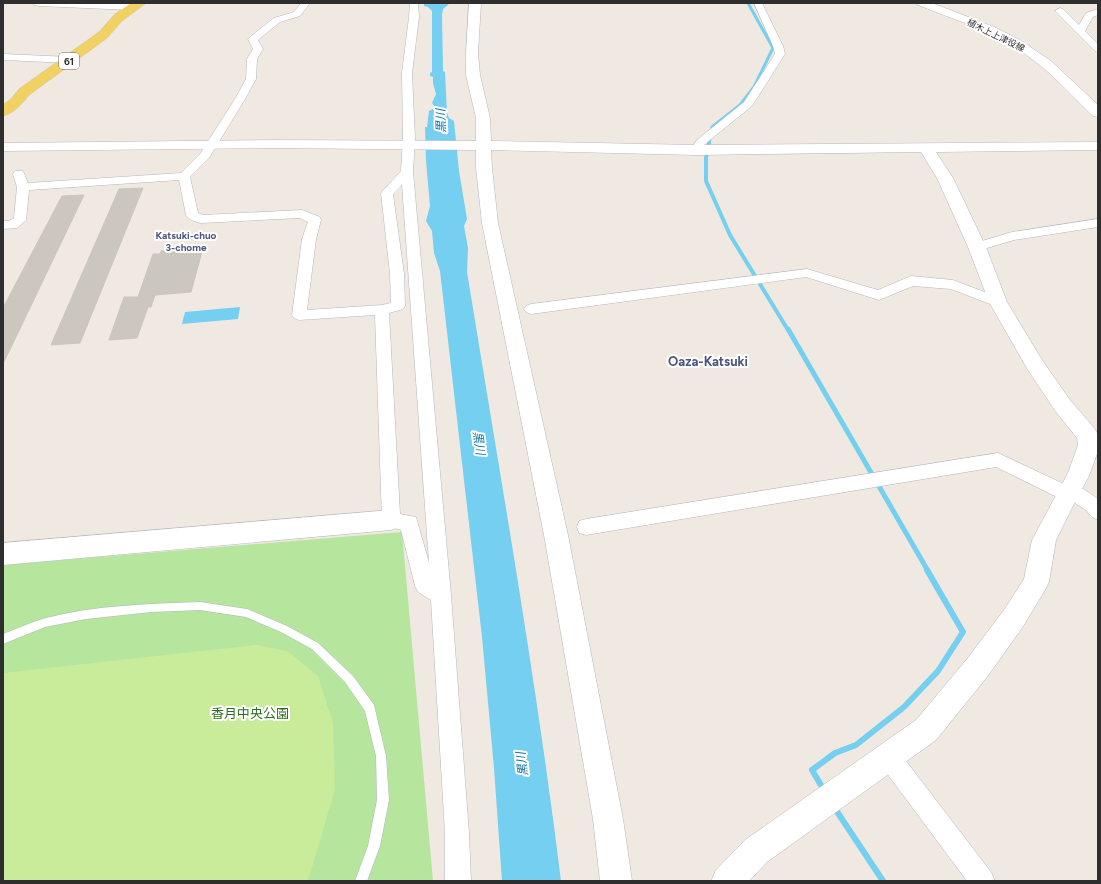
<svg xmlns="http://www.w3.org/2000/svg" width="1101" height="884" font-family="Figtree,'Noto Sans JP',sans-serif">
<rect width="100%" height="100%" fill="#efe9e1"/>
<path fill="#b6e59e" d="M402 532 433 881H3V565Z"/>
<path fill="#c9ec9a" d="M257 645 287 651 318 676 333 723 335 789 308 881H3V673Z"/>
<g fill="#75cff0">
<path d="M424 3H449L448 5 443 9 442 15 443 71 445 72 447 113 449 118 454 121 459 171 467 219 464 226 468 248 467 272C500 475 536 677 561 881H502L494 768 482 637 440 271 434 253 432 231 426 221 430 206 426 161 425 127H427L429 111 433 109 434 106 432 103 436 94 433 83V77L430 76V73L432 72V11L428 7 424 6Z"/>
<path d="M240 307 238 319 182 324 185 312Z"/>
</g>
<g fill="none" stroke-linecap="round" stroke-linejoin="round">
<path stroke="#75cff0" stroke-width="3" d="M709 144 712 127 740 105 754 87 773 48 748 3"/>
<path stroke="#75cff0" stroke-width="4" d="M709 143 706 158V181L730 235 788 330"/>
<path stroke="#75cff0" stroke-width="5" d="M788 329 928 571"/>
<g stroke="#75cff0" stroke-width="6">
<path d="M825 792 812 770 835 753 856 745 904 707 938 671 963 632 927 570"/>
<path d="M834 807 883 881"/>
</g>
</g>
<g fill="#cbc7bf" stroke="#cbc5ba">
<path d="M143 188 80 343 51 345 119 189Z"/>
<path d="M84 195 26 316 3 364V308L62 196Z"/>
<path d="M203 248 191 292 155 295 151 307H148L137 338 109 340 124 297H138L153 254H160L161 251Z"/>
</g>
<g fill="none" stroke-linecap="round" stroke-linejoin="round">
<defs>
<path id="lane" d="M200 602 247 609 287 626 318 643 353 676 374 705 386 756 389 800 380 846 367 881H355L368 846 377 800 376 756 365 711 345 682 312 649 281 632 246 617 200 610 151 612 86 619 45 627 3 644V634C17 629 31 622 46 618 96 605 149 604 200 602Z"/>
<g id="street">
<path d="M301 3H310L300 16 280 22 258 40 263 49 257 59 256 79 245 99 209 158 190 177 198 213 203 215 302 210 320 217 321 220 316 239 307 310 382 305 391 303 390 274 381 193 401 171 403 139 402 73 409 17 410 3H418L419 17 412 73 415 139 413 172 451 595 469 833 471 881H445V833L431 600 418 592 415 586 401 530 384 525 382 520 375 315 299 320 294 318 292 315 302 239 308 222 300 218 201 223C196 222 189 220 186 215L179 180 29 190 26 220 17 228 3 229V221H9L14 218 17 187 13 174 15 171H23L28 183 181 173 200 154 235 99 246 79 247 59 253 49 248 39 250 37 274 18 294 12ZM402 184 429 563 416 517 400 514 389 313 403 309 405 306 404 274 393 194Z"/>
<path d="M754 3H762L783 46 785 54 752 106 705 144 700 152H692L690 150 697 140 744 102 775 54 773 46Z"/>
<path d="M1060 8 1063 9 1079 25 1086 13 1098 9V15L1093 17 1085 31 1098 44V52L1095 51 1055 11Z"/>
<path d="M3 54 70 57 75 60 70 63 3 60Z"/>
<path d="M1098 219V227L1014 240 977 251 972 250 970 247 972 244 1012 232Z"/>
<path d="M807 269 878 290 911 276 953 280 1003 299 1005 302 1003 305 998 307 951 289 913 286 879 300 806 277 531 314 526 312 524 309 526 306 531 304Z"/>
<path d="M998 453 1064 484C1075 481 1089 493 1098 499V520L1092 517 1086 510 1070 500 1067 501 1061 499 996 467 586 535 579 533 577 527 579 521 586 519Z"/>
<path d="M888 745 896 748 991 872 995 881H967L880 764 877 756 880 748Z"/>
</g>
<g id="secondary">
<path d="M33 3H120L136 5 138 7 136 9 132 10 39 6 35 5Z"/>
<path d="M469 3H481L478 53 480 75 490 118 491 141 696 145 1098 142V150L936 152 953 178 986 247 1007 302 1042 360 1070 400 1095 429 1098 435V451L1089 476 1078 496 1056 540 1049 582 1045 590 1022 628 987 677 936 740 767 862 749 881H711L716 870 745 840 916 720 967 659 1004 610 1024 579 1032 540 1068 473 1078 445 1077 438 1056 412 1028 370 989 302 968 247 937 178 921 152 696 155 491 150 492 168 498 223 568 535 623 819 632 881H600L593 819 544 535 482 223 476 168V150L274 148 3 151V143L274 140 476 141V118L466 75V53Z"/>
<path d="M916 3H932L994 27 1020 40 1051 61 1098 105V117L1093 116C1073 97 1055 76 1033 60 999 33 958 21 918 5Z"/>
<path d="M391 510 399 513 403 520 399 527 391 530 3 565V543Z"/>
</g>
<path id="primary" d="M131 3H146L122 21 107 38 29 95C22 104 14 113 3 116V105L11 99 19 89 99 32 114 15Z"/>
</defs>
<use href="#lane" stroke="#b4b7c1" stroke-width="1"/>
<use href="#street" stroke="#b4b7c1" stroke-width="1"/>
<use href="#secondary" stroke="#b4b7c1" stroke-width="1"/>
<use href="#primary" stroke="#c9c9c9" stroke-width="1"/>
<use href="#lane" fill="#fff" fill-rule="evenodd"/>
<use href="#street" fill="#fff" fill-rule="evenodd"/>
<use href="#secondary" fill="#fff" fill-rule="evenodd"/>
<use href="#primary" fill="#f2d163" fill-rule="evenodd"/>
</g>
<g text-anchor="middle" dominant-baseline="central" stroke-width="4" stroke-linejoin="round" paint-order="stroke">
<g font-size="9" fill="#2e2e2e" stroke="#fff">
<text transform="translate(996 35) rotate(26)">植木上上津役線</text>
</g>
<rect fill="#fff" stroke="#6d6d6d" stroke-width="1" x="59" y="53" width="20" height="16" rx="3"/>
<g font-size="10" font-weight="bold" fill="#2e2e2e">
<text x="69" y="61">61</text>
</g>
<g font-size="10" font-weight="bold" fill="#4d5680" stroke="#fff">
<text x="186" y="235">Katsuki-chuo<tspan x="186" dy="12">3-chome</tspan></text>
</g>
<g font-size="12" font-style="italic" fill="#0d6fa3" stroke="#fff">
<text transform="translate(441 121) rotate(-92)">黒川</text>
<text transform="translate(479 443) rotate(82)">黒川</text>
<text transform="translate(522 764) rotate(-97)">黒川</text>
</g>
<g font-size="13" font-weight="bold" fill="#4d5680" stroke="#fff">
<text x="708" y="361">Oaza-Katsuki</text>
</g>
<g font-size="13" fill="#2c6e1b" stroke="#fff">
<text x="250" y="713">香月中央公園</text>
</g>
</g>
<rect width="1101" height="884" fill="none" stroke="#2e2e2e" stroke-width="8"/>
</svg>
